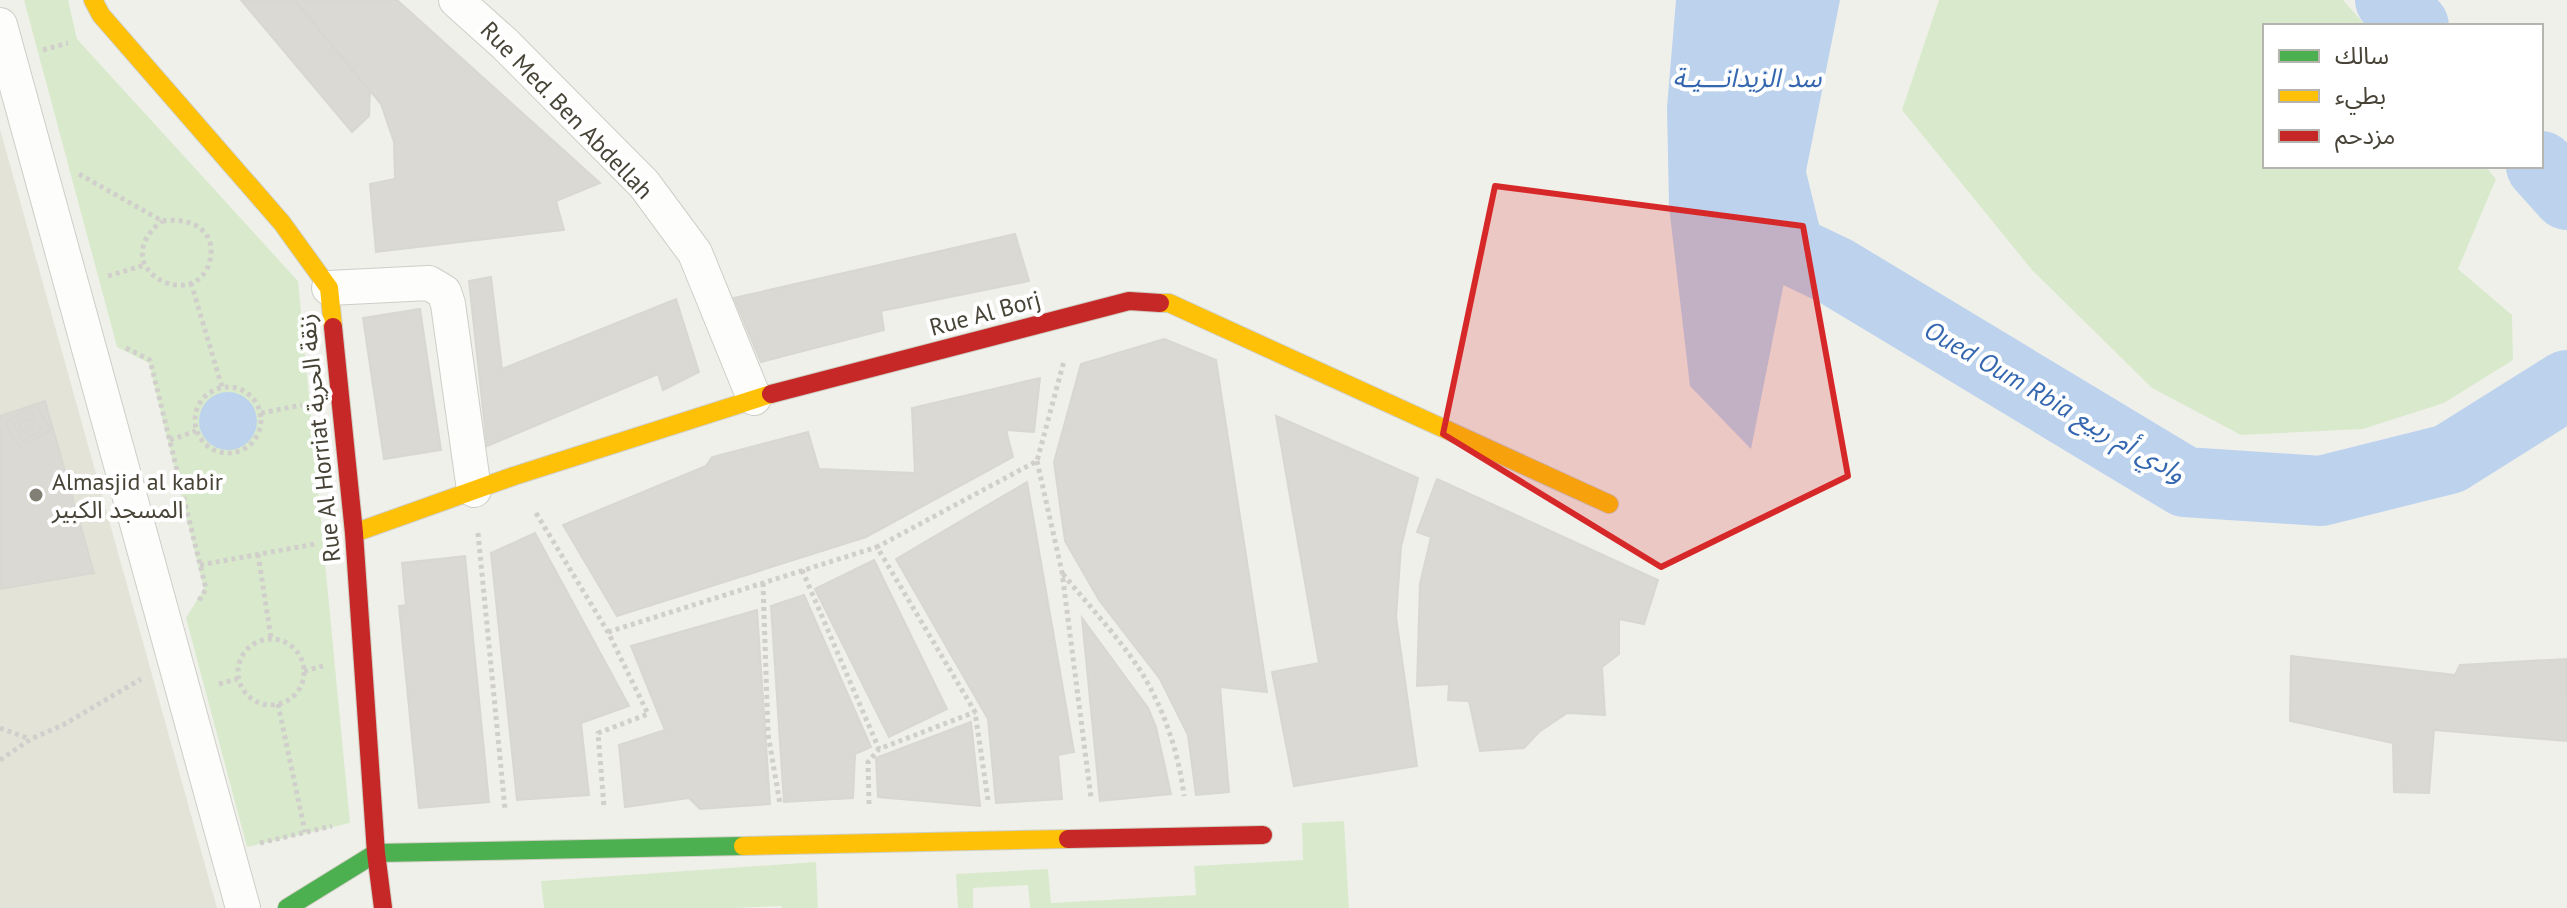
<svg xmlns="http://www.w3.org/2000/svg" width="2567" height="908" font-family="'PT Sans','Noto Sans Arabic',sans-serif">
<rect width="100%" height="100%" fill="#f0f0eb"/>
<path fill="#e4e3d8" d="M0 129 217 908H0Z"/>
<g fill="#d9eacc">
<path d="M24 0H68L77 39 298 281 350 823 247 847 186 618 204 589 149 363 117 347Z"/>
<path d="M1939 0H2343L2366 26H2265V166H2485L2496 179 2458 269 2512 315 2513 360 2444 403 2363 429 2241 435 2152 388 2032 270 1902 110Z"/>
<path d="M1344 821 1349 908H1030L1028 885 973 888V908H958L956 874 1048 869 1051 903 1196 895 1194 866 1303 860 1302 823Z"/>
<path d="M816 862 818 908H782L781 906 735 908H544L541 881Z"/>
</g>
<g fill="#bdd2ed">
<path d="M1676 0H1840L1751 449 1690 386 1669 206 1667 107Z"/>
<circle cx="228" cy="421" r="29"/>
</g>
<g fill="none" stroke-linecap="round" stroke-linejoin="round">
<g stroke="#bdd2ed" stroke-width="70">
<path d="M1757 0 1752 98 1789 249 1835 271 2185 482 2321 491 2449 459 2567 385"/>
<path d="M2390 0 2414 26"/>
<path d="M2541 166 2567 195"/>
</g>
</g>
<g fill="#dad9d3" stroke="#d8d7d1" stroke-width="2">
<path d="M241 0H295L370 92 369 116 352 132Z"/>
<path d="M295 0H397L600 183 556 201 564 230 376 252 370 184 395 179 394 142 381 104Z"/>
<path d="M1015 234 1029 281 881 311 884 330 761 362 734 298Z"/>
<path d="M491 277 502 369 676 299 699 372 663 390 658 374 487 446 469 281Z"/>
<path d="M420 309 441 450 384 459 363 318Z"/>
<path d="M1164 339 1216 360 1267 692 1220 687 1229 792 1196 795 1188 735 1160 679 1099 600 1065 541 1054 462 1081 364Z"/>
<path d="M1040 378 1034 432 1006 430 1013 457 866 537 617 616 563 525 706 466 712 457 808 432 819 469 915 473 912 408Z"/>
<path d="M45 401 94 573 0 589V416Z"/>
<path d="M35 405 51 429 20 448 5 423Z"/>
<path d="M31 412 42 430 23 441 13 423Z"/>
<path d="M1276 416 1418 478 1401 547 1396 617 1417 766 1294 786 1272 672 1319 663Z"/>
<circle cx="27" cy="426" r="7"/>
<path d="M1437 479 1658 580 1644 624 1619 619V654L1602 667 1605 715 1567 713 1539 732 1524 748 1480 751 1469 701 1448 700 1449 684 1417 686 1420 584 1431 537 1417 532Z"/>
<path d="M1027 482 1074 752 1058 755 1062 799 996 803 988 719 896 559Z"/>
<path d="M535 533 629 706 581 723 589 795 517 800 491 553Z"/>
<path d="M465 556 489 802 419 808 399 606 406 605 402 563Z"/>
<path d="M874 560 947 709 889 737 815 589Z"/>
<path d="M804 595 871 747 855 754 853 798 784 802 771 606Z"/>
<path d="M757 610 770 804 700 809 689 798 625 807 619 745 665 730 631 646Z"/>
<path d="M1082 618 1148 708 1156 727 1171 794 1100 801Z"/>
<path d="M2291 656 2455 675 2460 665 2566 659 2567 741 2434 730 2429 793 2394 792 2393 743 2290 721Z"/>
<path d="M971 722 980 806 878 797 876 758Z"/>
</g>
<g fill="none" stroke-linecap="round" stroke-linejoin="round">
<defs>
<g id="street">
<path d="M456 0 505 44 644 184 695 253 754 398"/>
<path d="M0 25 243 908"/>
<path d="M329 288 429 283 444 292 448 304 474 490"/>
</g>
<path id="fast" d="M287 908 376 853 743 846"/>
<g id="slow">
<path d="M93 0 101 15 282 223 329 288 333 327"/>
<path d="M1160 303H1169L1609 504"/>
<path d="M354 533 514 476 771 394"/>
<path d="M743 846 1068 839"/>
</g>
<g id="jam">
<path d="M333 327 354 533 376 853 383 908"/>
<path d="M771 394 1129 301 1160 303"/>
<path d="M1068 839 1263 835"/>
</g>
</defs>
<use href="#street" stroke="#cecec8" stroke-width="36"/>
<use href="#fast" stroke="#cfcec2" stroke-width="20"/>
<use href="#slow" stroke="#cfcec2" stroke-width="20"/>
<use href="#jam" stroke="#cfcec2" stroke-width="20"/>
<g stroke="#d1cfcc" stroke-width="5" stroke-dasharray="4 4" stroke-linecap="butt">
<path d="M43 50 68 43"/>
<path d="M79 174 162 221C188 217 217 228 210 260 197 316 102 268 162 221"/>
<path d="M108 276 145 265"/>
<path d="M191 283 222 387"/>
<path d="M126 348 150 360 206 589 198 602"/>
<circle cx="228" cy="420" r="33"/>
<path d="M261 413 302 405"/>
<path d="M170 440 196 431"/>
<path d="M1037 461 1062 572 1091 798"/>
<path d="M536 513 608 632 648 714 598 733 604 807"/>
<path d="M478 533 505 809"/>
<path d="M258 554 271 638"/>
<path d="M200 565 315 544"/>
<path d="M802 570 879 749"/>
<path d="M1063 574C1089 606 1126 645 1146 680 1166 716 1179 755 1184 796"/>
<path d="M763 583 768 734 780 804"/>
<path d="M608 632 877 547"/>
<circle cx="271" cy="672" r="33"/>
<path d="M304 671 323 666"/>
<path d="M219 684 237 679"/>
<path d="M278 704 305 832"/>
<path d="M0 728 30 739"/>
<path d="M0 760 31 739 63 725 141 679"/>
<path d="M988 800 975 712 877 547 1037 461 1064 361"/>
<path d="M869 804 868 762 879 749 975 712"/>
<path d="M260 843 332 826"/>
</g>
<use href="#street" stroke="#fdfdfc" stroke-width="34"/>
<use href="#fast" stroke="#4caf50" stroke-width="18"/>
<use href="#slow" stroke="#ffc107" stroke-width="18"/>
<use href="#jam" stroke="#c62828" stroke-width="18"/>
</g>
<path fill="#d62828" fill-opacity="0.2" stroke="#d62828" stroke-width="6" stroke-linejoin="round" d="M1495 186 1803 226 1848 476 1661 567 1443 434Z"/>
<circle fill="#828076" stroke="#fff" stroke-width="3" cx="36" cy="495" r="8"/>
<g text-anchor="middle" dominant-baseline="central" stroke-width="8" stroke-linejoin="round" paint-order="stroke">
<g font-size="24" fill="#474337" stroke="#fff">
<text transform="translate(567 110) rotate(46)">Rue Med. Ben Abdellah</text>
<text transform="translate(985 313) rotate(-15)">Rue Al Borj</text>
<text transform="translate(319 438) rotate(-96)">Rue Al Horriat زنقة الحرية</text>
</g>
<g font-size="24" fill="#474337" stroke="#fff" text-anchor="start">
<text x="52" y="481">Almasjid al kabir<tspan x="52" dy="28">المسجد الكبير</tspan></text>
</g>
<g font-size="26" font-style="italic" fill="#3467af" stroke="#fff">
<text x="1747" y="77">سد الزيدانـــيـة</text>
<text transform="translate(2055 401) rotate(30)">Oued Oum Rbia وادي أم ربيع</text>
</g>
</g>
<rect x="2263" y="24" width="280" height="144" fill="#ffffff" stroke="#b5b4af" stroke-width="2"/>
<rect x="2279" y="50" width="40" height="12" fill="#4caf50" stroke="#b5b4af" stroke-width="2"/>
<text x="2335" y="64" font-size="24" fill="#474337">سالك</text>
<rect x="2279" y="90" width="40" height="12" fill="#ffc107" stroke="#b5b4af" stroke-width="2"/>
<text x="2335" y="104" font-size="24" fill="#474337">بطيء</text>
<rect x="2279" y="130" width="40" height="12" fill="#c62828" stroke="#b5b4af" stroke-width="2"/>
<text x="2335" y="144" font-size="24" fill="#474337">مزدحم</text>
</svg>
